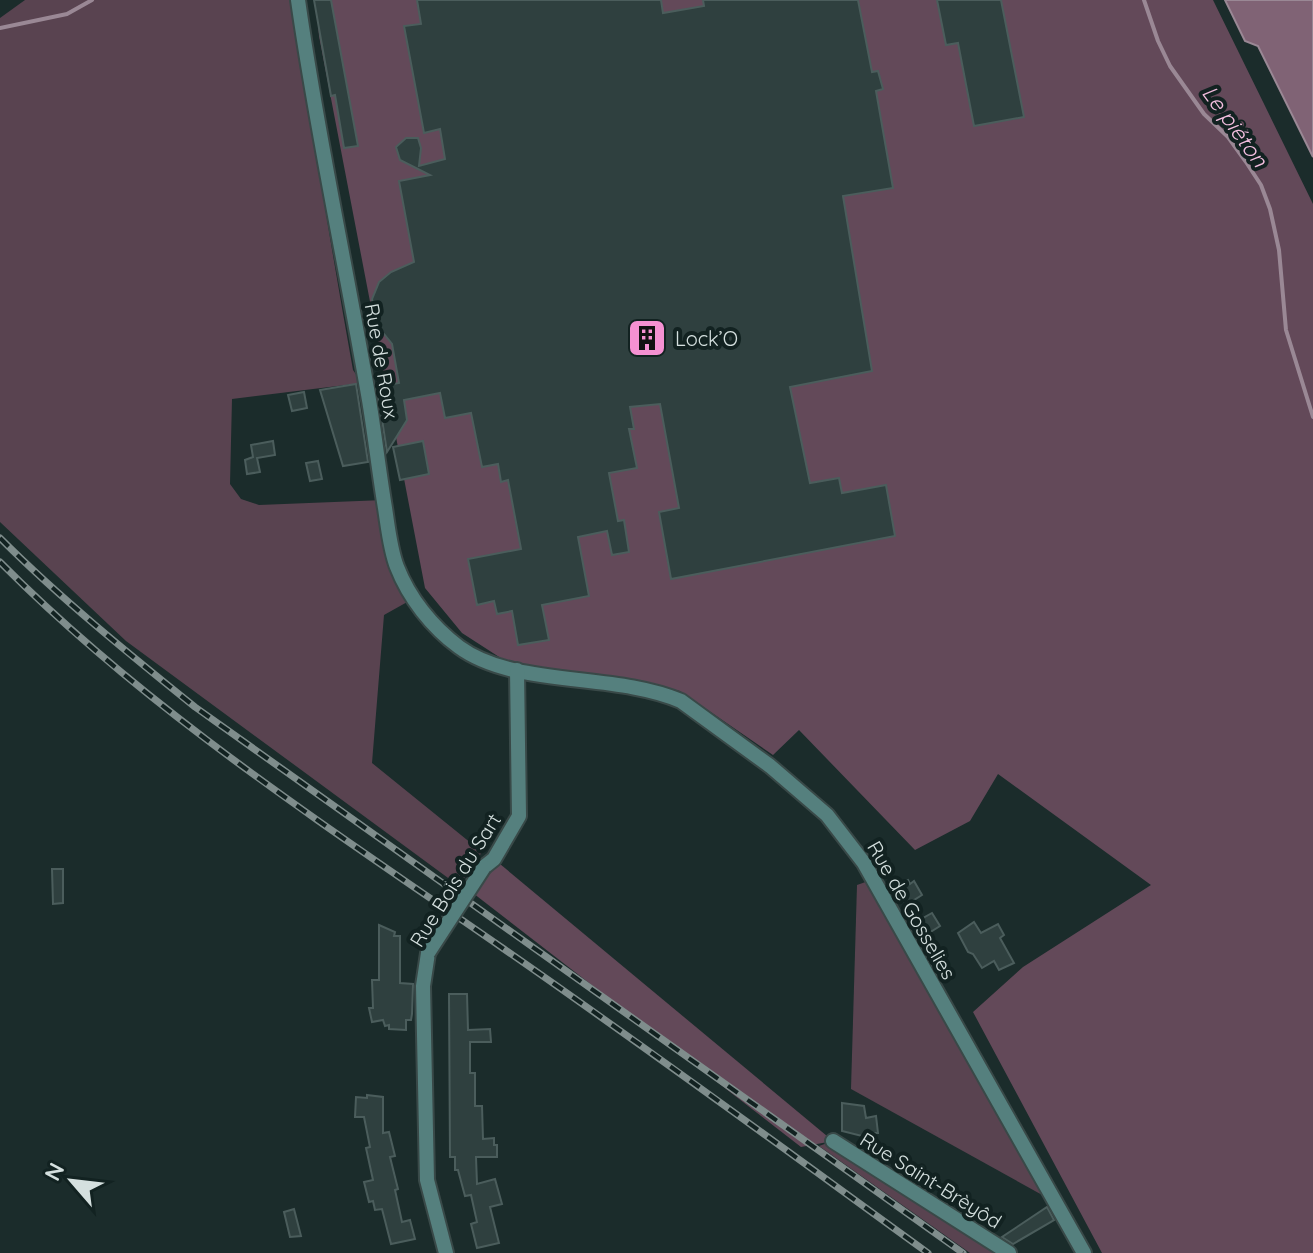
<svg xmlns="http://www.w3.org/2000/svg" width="1313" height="1253" font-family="Quicksand,sans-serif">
<rect width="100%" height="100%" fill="#1b2c2b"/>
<g fill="#594350">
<path d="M25 0H297C310 124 331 247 353 370L362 383 232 399 230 484 241 499 259 505 384 500 409 601 384 615 372 763 482 852 459 886 126 641 0 522V18Z"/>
<path d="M874 879 1044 1196 851 1089 857 885Z"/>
<path d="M833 1141 1001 1253H970L819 1146Z"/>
</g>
<g fill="#634959">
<path d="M316 0H1213L1313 204V1253H1102L973 1012 1023 967 1151 885 998 774 970 821 915 850 799 730 773 755 680 691 632 680 510 664 462 633 425 588 319 36Z"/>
<path d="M494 859 833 1141 801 1147 469 890Z"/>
</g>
<path fill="#806375" stroke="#9a8895" stroke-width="2" d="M1225 0H1313V157L1258 46 1245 41Z"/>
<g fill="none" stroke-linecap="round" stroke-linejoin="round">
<g stroke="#9a8895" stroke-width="4">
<path d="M1144 0 1158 41 1170 66 1204 114 1228 137 1246 162 1261 185 1270 209 1279 250 1286 330 1313 417"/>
<path d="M0 28 67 14 92 0"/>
</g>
</g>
<g fill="#2f403f" stroke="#4b5d5c" stroke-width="2">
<path d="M314 0H331L358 146 344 148 335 95 331 96Z"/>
<path d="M417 0H661L663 13 704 6 703 0H858L872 72 878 71 883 89 876 91 893 188 843 196 872 371 790 387 810 483 839 478 842 493 886 485 895 536 671 579 659 512 679 508 660 404 630 407 634 429H629L637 468 609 473 618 521 624 520 629 552 612 555 607 531 578 537 589 596 542 605 549 640 518 645 512 611 497 614 494 601 477 605 468 559 521 549 508 480 501 482 498 464 482 467 471 413 445 418 440 393 404 400 407 420 387 452 377 387 399 383 392 344 376 324 372 299 379 282 391 272 414 262 399 181 430 175 400 160 396 147 406 138H418L421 148 419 166 445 159 440 129 424 133 404 26 421 24Z"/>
<path d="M937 0H1001L1024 117 974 126 958 43 946 45Z"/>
<path d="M356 384 368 462 343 466 320 390Z"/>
<path d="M304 392 307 408 292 411 288 395Z"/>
<path d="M273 441 275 455 257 458 260 472 247 474 245 460 253 457 251 445Z"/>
<path d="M423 441 429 474 400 480 393 447Z"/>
<path d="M318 461 322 479 310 481 306 463Z"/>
<path d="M52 869H63V903L53 904Z"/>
<path d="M908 880 910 884 914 881 922 895 906 905 895 886Z"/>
<path d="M932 913 940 926 924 936 916 922Z"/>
<path d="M974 922 981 933 998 924 1004 935 1000 938 1014 963 999 970 994 961 982 968 973 954 968 952 958 933Z"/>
<path d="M379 925 395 932 394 936H400V983L413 984 412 1014 411 1020H406V1030L389 1029V1025L385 1026 383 1020 372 1022 369 1008H373L372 980H379Z"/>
<path d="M449 994H467L468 1030 490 1029 491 1042H470V1073H475V1106H482L483 1139 494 1138V1145H497V1157H476L477 1184 495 1179 502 1204 490 1207 499 1243 477 1248 471 1224 477 1222 471 1195 465 1196 458 1170H455V1157H450Z"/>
<path d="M367 1095 383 1097V1133L389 1132 395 1156 390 1157 398 1189 395 1190 402 1222 410 1220 415 1239 391 1244 382 1209 375 1210 373 1201 369 1202 364 1182 373 1180 366 1148 370 1147 364 1117H355L356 1097 367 1098Z"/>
<path d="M842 1103 864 1106 866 1118 876 1116 878 1133H866V1137L842 1131Z"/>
<path d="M1047 1207 1054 1220 1013 1244 1002 1237Z"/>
<path d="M294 1209 301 1236 290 1237 284 1212Z"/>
</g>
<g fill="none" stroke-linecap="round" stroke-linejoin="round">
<defs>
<g id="minor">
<path d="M298 0C317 134 346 266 369 400 375 436 379 472 385 508 388 527 390 549 397 567 409 598 432 627 459 647 515 688 614 672 681 701L770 766 827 815 864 863 1084 1253"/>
<path d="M484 867 494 859 519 816 517 670"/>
<path d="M428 953 423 986 427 1180 446 1253"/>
<path d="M833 1141 1009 1253"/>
</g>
</defs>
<use href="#minor" stroke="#394948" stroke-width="18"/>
<use href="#minor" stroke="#55807e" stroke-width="14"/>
<defs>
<g id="rail">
<path d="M0 538C61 599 128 653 195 707L963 1253"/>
<path d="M0 562C149 712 331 829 504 949 647 1048 787 1151 928 1253"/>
</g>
</defs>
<use href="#rail" stroke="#7f8d8c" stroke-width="7"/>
<use href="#rail" stroke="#122221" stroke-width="4" stroke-dasharray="12" stroke-linecap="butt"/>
<defs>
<path id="minor-bridge" d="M428 953 484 867"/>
</defs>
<use href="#minor-bridge" stroke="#394948" stroke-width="18" stroke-linecap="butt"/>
<use href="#minor-bridge" stroke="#55807e" stroke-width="14"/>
</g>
<defs>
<symbol id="building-square" viewBox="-11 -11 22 22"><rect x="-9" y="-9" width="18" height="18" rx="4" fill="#f591d2" stroke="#122221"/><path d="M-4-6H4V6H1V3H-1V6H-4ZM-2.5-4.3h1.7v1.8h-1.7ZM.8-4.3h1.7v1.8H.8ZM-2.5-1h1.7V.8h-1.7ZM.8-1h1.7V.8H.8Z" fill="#111"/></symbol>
</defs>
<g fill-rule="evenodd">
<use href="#building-square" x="625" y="316" width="44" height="44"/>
</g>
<g text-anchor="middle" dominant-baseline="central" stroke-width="8" stroke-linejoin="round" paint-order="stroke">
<g font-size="20" fill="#d5e0df" stroke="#122221" text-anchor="start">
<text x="675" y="338">Lock’O</text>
</g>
<g font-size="20" fill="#d5e0df" stroke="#122221">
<text transform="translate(382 361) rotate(80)">Rue de Roux</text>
<text transform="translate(455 880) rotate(-58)">Rue Bois du Sart</text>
<text transform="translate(912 910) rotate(60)">Rue de Gosselies</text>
<text transform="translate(931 1180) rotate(32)">Rue Saint-Brèyôd</text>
</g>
<g font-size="22" font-style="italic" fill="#f2bdde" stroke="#122221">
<text transform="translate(1235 126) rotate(54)">Le piéton</text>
</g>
</g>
<g transform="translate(72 1181) rotate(298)" stroke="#122221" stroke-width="6" paint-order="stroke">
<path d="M0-6L14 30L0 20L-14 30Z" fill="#d5e0df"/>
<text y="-12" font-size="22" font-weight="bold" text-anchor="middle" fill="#d5e0df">N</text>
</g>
</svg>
